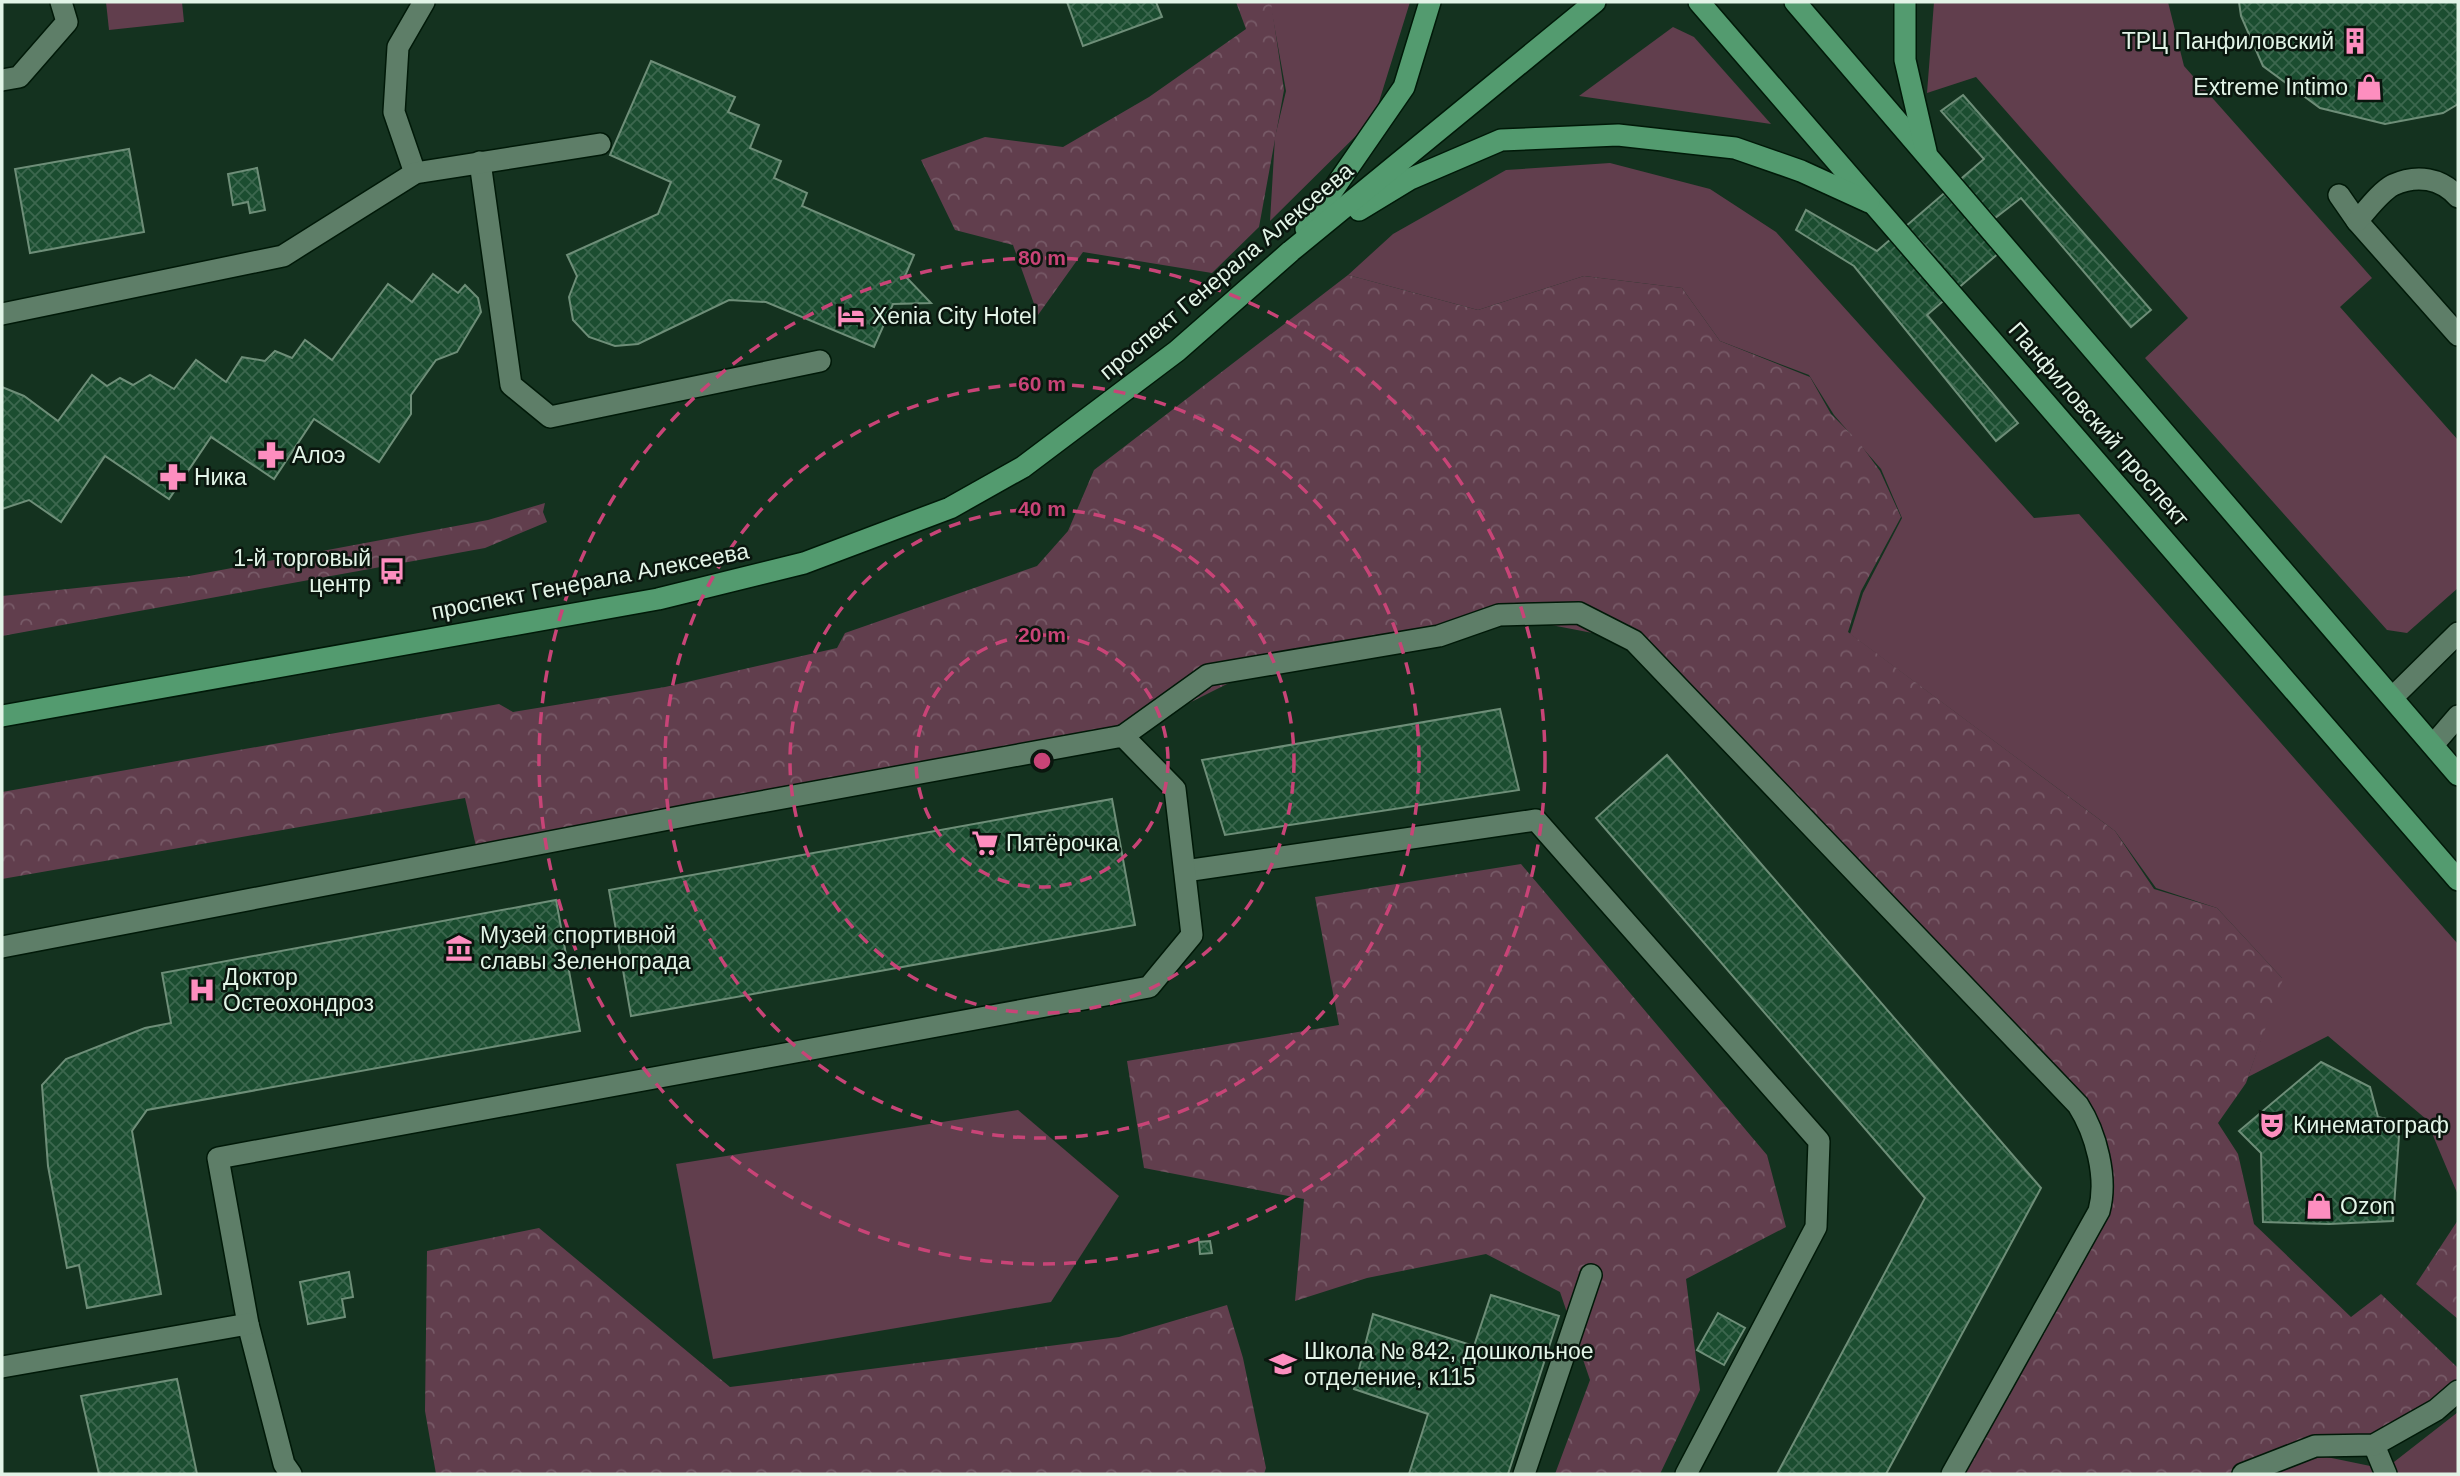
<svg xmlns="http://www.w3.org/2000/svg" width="2460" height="1476" font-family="Arial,sans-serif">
<defs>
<pattern id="forest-crowns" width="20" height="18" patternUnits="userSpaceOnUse" patternTransform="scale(1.75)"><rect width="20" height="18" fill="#613e4d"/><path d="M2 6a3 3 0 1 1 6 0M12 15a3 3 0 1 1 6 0" fill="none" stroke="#775a67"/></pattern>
<pattern id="building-cross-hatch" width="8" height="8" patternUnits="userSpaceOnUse" patternTransform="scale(1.75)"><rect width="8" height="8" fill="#1b4d30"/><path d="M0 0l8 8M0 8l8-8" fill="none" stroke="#3c674e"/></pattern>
</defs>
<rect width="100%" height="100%" fill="#14321f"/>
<g fill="#613e4d">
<path d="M106 2H182L184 22 109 30Z"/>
<path d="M1270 2H1410L1374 118 1270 221 1275 137 1286 91Z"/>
<path d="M1934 2H2168L2184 66 2372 278 2340 307 2458 440V588L2407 633 2387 630 2145 358 2188 318 1976 77 1927 93Z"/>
<path d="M1673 27 1694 37 1771 124 1579 96Z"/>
<path d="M1610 163 1710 189 1776 232 2034 518 2079 514 2458 944V1195L2426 1119 2328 1036 2248 1077 2282 978 2217 908 2156 888 2115 831 1850 634 1863 593 1902 518 1881 469 1834 415 1809 375 1720 341 1682 288 1584 276 1478 310 1348 275 1393 234 1506 170Z"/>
<path d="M1018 1110 1119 1196 1051 1302 713 1359 676 1164Z"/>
<path d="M2458 1412V1474H2264L2317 1455 2385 1469Z"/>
</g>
<g fill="url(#forest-crowns)">
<path d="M1236 2H1271L1284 90 1259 227 1212 273 1083 252 1038 315 1013 245 955 230 921 160 985 137 1063 147 1149 97 1246 29Z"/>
<path d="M1348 275 1478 310 1584 276 1682 288 1720 341 1810 377 1831 414 1858 441 1880 471 1901 517 1861 591 1848 632 2115 831 2154 889 2217 908 2283 979 2246 1083 2218 1123 2238 1154 2254 1224 2351 1317 2381 1294 2458 1368V1389L2374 1445 2315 1446 2243 1474H1952L2103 1195 2091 1125 1634 641 1499 615 1265 665 1123 736 478 855 465 798 2 879V792L499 704 513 712 665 687 837 648 845 633 1037 566 1068 531 1094 470Z"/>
<path d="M545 503 543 512 547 522 485 548 2 636V596L189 576 488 520Z"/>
<path d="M1521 864 1767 1155 1786 1227 1686 1279 1700 1390 1660 1474H1555L1590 1380 1560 1292 1486 1254 1367 1278 1295 1301 1304 1199 1144 1168 1127 1061 1339 1025 1315 897Z"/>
<path d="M2458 1220V1319L2416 1284Z"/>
<path d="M539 1228 730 1387 1119 1337 1227 1305 1243 1358 1266 1468 1264 1474H436L425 1411 427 1251Z"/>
</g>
<g fill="url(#building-cross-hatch)" stroke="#6e8e78" stroke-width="2">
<path d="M1067 2H1156L1162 17 1083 46Z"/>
<path d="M2239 2H2458V104L2443 113 2385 124 2320 108 2263 66 2241 16Z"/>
<path d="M651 61 735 97 728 112 759 125 750 148 781 161 774 178 807 193 802 206 914 255 905 276 931 303 893 304 874 347 766 302 729 300 638 344 615 346 589 337 573 320 569 297 577 276 567 255 658 214 671 182 610 155Z"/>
<path d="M1963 95 2151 310 2131 327 2021 198 1981 229 2000 252 1927 315 2018 423 1996 441 1854 266 1796 230 1806 210 1877 251 1984 159 1941 111Z"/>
<path d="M129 149 144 232 30 253 15 169Z"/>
<path d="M257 168 265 210 250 213 248 202 233 205 228 174Z"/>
<path d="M433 274 458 293 465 285 478 298 481 312 457 352 436 360 411 395V414L379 462 314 419 274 479 211 437 169 499 105 456 61 522 29 500 2 509V387L24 396 58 421 92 375 107 386 120 378 133 385 150 375 174 389 196 360 226 382 242 357 265 361 275 351 292 358 305 340 332 360 388 284 412 302Z"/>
<path d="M1500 709 1519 790 1225 835 1202 760Z"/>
<path d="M1667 755 2041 1188 1886 1474H1777L1925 1198 1596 818Z"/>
<path d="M1112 799 1135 925 631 1016 609 890Z"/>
<path d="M556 900 580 1031 147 1110 132 1131 161 1294 87 1308 79 1265 67 1268 48 1166 42 1085 66 1059 145 1028 171 1023 162 973Z"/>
<path d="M2321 1062 2370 1087 2378 1117 2400 1122 2393 1221 2329 1224 2263 1222 2261 1153 2239 1131Z"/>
<path d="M1210 1241 1212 1253 1200 1254 1199 1242Z"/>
<path d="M349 1272 353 1297 342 1299 345 1317 308 1324 300 1282Z"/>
<path d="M1491 1295 1559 1316 1508 1474H1409L1428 1414 1354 1389 1373 1314 1474 1346Z"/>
<path d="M1718 1313 1745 1328 1724 1365 1697 1350Z"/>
<path d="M177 1379 197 1474H99L81 1396Z"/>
</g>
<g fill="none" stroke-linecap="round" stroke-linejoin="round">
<defs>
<g id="minor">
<path d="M2 80 19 77 67 22 61 2"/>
<path d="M480 162 511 385 550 417 820 361"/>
<path d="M415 173 394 112 398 47 424 2"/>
<path d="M2339 195 2357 221 2458 335"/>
<path d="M2357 221C2367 210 2380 192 2393 185 2417 174 2441 178 2458 197"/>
<path d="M2 314 283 256 415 173 600 144"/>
<path d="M2394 696 2458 633"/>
<path d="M1123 736 1208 675 1439 636 1499 615 1579 613 1634 641 2078 1105C2096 1133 2108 1178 2099 1211L1952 1474"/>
<path d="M2433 745 2458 716"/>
<path d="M1185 871 1536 820 1819 1141 1816 1227 1686 1474"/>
<path d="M2 947 695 814 1123 736 1175 789 1192 935 1149 987 218 1158 248 1324 284 1464 291 1474"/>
<path d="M2 1367 248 1324"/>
<path d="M2374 1445 2386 1474"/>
<path d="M1524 1474 1591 1275"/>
<path d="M2243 1474 2315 1446 2374 1445 2436 1410 2458 1391"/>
</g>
<g id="major">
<path d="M1699 2 2458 880"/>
<path d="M1795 2 2458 775"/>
<path d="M1905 2V60L1926 151"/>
<path d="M1359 210 1410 179 1501 140 1618 135 1735 148 1801 171 1869 202"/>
<path d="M1306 229 1404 87 1430 2"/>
<path d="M2 716 658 599 804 563 950 508 1023 467 1177 351 1291 251 1595 2"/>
</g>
</defs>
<use href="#minor" stroke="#001908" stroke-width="24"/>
<use href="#major" stroke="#001908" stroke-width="24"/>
<use href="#minor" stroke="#5e7e68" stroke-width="21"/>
<use href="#major" stroke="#539b6f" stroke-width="21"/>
</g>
<g fill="none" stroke="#c84477" stroke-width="3.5" stroke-dasharray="12 9">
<circle cx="1042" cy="761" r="126"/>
<circle cx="1042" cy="761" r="252"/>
<circle cx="1042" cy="761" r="377"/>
<circle cx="1042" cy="761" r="503"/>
</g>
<defs>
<symbol id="building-bare" viewBox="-9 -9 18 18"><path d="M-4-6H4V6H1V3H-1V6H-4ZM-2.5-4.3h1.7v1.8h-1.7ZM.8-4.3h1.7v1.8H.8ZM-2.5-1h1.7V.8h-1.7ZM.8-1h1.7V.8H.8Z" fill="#fd8ebf" stroke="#0a160e" stroke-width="2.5" paint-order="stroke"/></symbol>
<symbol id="shop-bare" viewBox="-9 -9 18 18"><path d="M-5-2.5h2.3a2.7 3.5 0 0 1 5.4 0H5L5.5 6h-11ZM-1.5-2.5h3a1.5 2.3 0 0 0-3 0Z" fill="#fd8ebf" stroke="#0a160e" stroke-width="2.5" paint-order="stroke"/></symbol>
<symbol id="hotel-bare" viewBox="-9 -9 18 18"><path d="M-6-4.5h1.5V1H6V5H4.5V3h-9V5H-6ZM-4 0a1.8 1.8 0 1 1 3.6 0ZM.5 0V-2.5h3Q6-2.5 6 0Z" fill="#fd8ebf" stroke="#0a160e" stroke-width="2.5" paint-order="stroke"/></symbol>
<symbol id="pharmacy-bare" viewBox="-9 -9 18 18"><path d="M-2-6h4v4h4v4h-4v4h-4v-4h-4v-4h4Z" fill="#fd8ebf" stroke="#0a160e" stroke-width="2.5" paint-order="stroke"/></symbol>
<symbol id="bus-bare" viewBox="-9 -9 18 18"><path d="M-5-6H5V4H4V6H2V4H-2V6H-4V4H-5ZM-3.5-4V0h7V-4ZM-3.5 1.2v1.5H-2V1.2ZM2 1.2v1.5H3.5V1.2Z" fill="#fd8ebf" stroke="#0a160e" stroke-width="2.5" paint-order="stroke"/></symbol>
<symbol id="supermarket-bare" viewBox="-9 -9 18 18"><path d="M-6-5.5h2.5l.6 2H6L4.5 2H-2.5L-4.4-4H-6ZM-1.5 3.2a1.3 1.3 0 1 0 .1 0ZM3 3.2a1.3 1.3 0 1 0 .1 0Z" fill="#fd8ebf" stroke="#0a160e" stroke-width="2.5" paint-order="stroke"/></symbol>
<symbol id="museum-bare" viewBox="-9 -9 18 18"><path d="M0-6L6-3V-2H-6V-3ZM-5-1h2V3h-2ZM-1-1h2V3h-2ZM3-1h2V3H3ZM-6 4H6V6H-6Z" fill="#fd8ebf" stroke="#0a160e" stroke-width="2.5" paint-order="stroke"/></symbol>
<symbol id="hospital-bare" viewBox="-9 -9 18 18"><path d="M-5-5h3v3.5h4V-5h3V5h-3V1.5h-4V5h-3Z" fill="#fd8ebf" stroke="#0a160e" stroke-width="2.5" paint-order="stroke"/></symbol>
<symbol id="theatre-bare" viewBox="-9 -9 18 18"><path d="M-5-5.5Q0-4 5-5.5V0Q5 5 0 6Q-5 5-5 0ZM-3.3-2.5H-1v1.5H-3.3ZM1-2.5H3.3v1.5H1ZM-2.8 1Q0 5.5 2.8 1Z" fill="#fd8ebf" stroke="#0a160e" stroke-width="2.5" paint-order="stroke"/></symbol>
<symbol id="school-bare" viewBox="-9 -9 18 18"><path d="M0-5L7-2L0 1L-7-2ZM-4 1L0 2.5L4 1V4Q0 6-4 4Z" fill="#fd8ebf" stroke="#0a160e" stroke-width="2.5" paint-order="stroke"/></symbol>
</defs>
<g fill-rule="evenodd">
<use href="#building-bare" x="2336" y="22" width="38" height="38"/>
<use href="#shop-bare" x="2350" y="68" width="38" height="38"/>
<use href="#hotel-bare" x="832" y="297" width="38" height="38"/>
<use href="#pharmacy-bare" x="252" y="436" width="38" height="38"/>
<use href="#pharmacy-bare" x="154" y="458" width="38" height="38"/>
<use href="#bus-bare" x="373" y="552" width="38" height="38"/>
<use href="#supermarket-bare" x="966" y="824" width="38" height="38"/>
<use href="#museum-bare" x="440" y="929" width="38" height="38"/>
<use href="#hospital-bare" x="183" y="971" width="38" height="38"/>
<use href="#theatre-bare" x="2253" y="1106" width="38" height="38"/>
<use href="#shop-bare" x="2300" y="1187" width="38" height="38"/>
<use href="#school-bare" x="1264" y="1345" width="38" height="38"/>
</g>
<g text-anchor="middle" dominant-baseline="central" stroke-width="5" stroke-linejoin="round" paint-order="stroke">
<g font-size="23" fill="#e2f4e7" stroke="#0a160e" text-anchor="start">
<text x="2334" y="41" text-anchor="end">ТРЦ Панфиловский</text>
<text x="2348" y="87" text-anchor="end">Extreme Intimo</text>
<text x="872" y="316">Xenia City Hotel</text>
<text x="292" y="455">Алоэ</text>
<text x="194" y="477">Ника</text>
<text x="371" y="558" text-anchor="end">1-й торговый<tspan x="371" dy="26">центр</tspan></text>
<text x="1006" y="843">Пятёрочка</text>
<text x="480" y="935">Музей спортивной<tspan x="480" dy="26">славы Зеленограда</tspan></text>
<text x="223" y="977">Доктор<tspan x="223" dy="26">Остеохондроз</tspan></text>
<text x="2293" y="1125">Кинематограф</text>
<text x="2340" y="1206">Ozon</text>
<text x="1304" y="1351">Школа № 842, дошкольное<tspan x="1304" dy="26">отделение, к115</tspan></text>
</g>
<g font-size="23" fill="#e2f4e7" stroke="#0a160e">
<text transform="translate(1226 271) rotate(-40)">проспект Генерала Алексеева</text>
<text transform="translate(2099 424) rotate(49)">Панфиловский проспект</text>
<text transform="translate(590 581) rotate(-11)">проспект Генерала Алексеева</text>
</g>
</g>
<circle cx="1042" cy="761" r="10" fill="#c84477" stroke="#0a160e" stroke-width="3.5"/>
<g font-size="21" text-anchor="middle" font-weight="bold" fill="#c84477" stroke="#0a160e" stroke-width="5" stroke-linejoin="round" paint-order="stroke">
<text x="1042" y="265">80 m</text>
<text x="1042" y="391">60 m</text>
<text x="1042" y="516">40 m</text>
<text x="1042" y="642">20 m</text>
</g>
<rect width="2460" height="1476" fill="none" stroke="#e2f4e7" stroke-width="7"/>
</svg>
